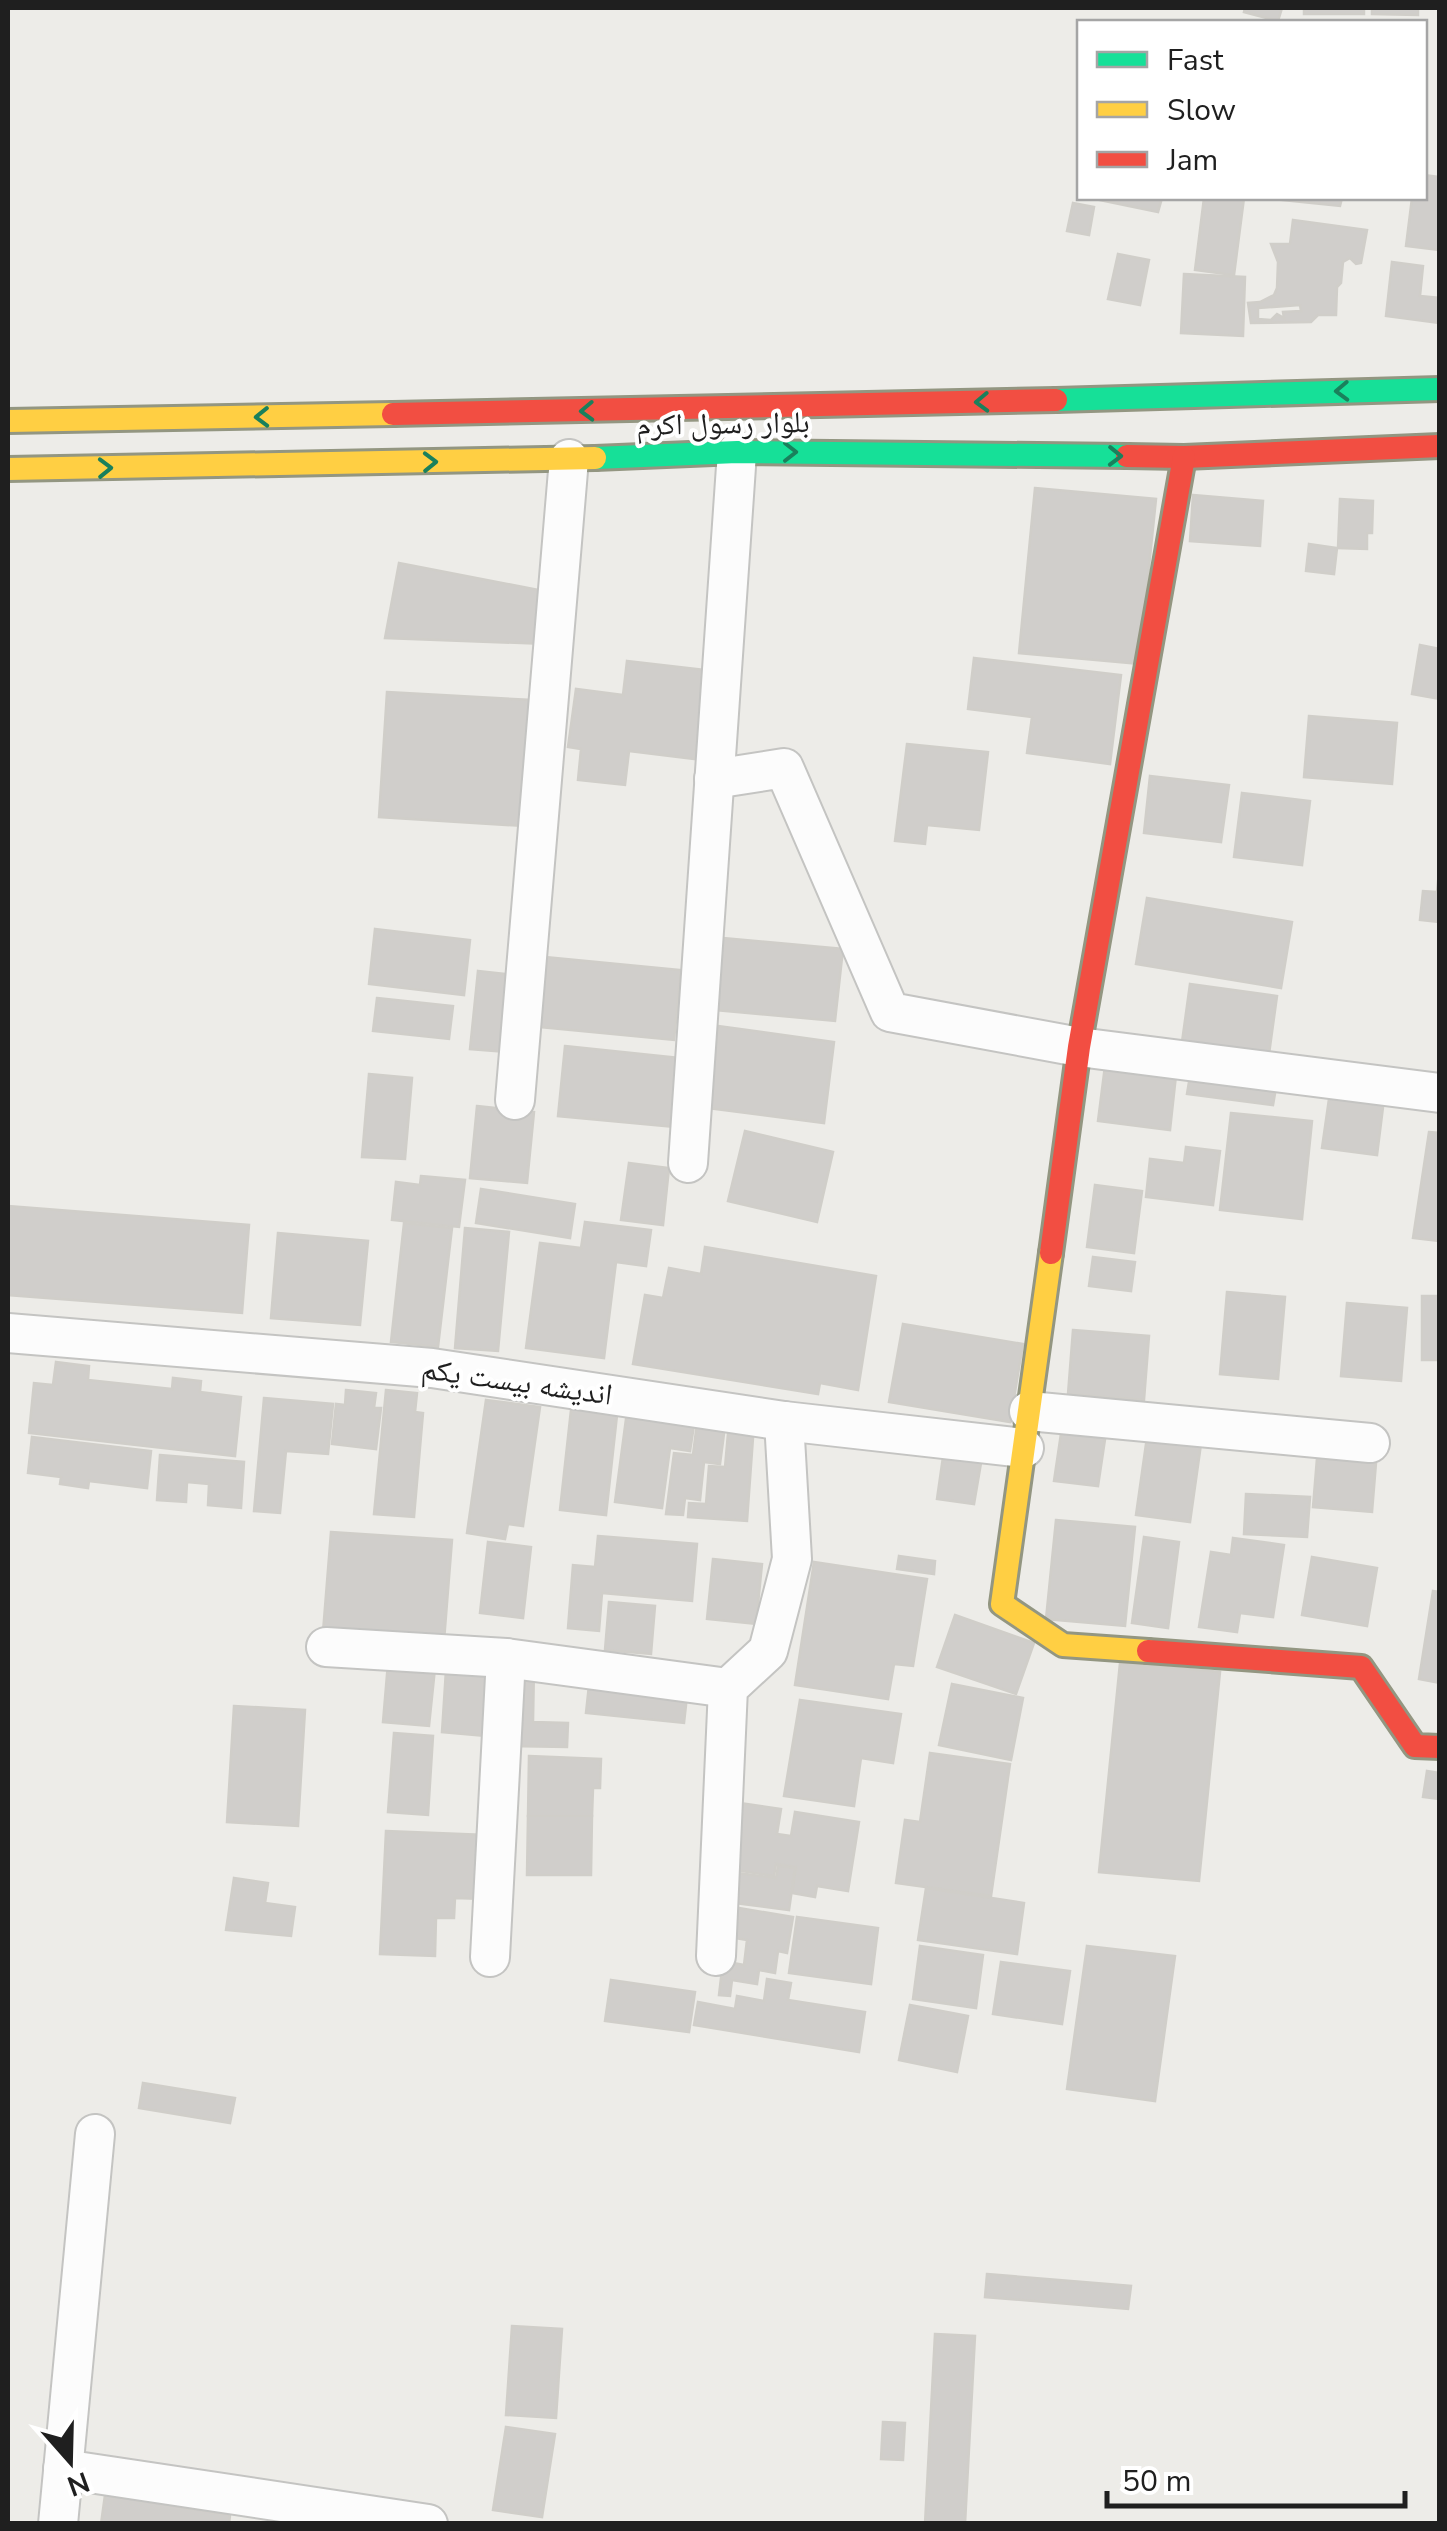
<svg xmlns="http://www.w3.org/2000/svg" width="1447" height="2531" font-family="'Nunito Sans','Noto Naskh Arabic',sans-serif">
<rect width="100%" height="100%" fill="#edece8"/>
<g fill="#d0cecb" stroke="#d0cec9" stroke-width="2.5" fill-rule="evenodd">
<path d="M1245 8H1282L1278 21 1244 12Z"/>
<rect x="1304" y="8" width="60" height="6"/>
<path d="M1372 8H1418V15L1372 14Z"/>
<path d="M1424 175 1440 177V250L1406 246 1412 198H1424Z"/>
<path d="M1090 198H1162L1158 212Z"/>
<path d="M1204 198H1244L1234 275 1195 270Z"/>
<path d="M1262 198H1342L1340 206Z"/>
<path d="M1073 203 1094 207 1089 235 1067 231Z"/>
<path d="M1293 220 1367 230 1361 263 1356 264 1350 258 1343 262 1341 283 1337 287 1336 315H1318L1311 322 1251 323 1248 303 1260 302 1274 295 1277 288 1278 262 1271 244H1290ZM1300 305 1301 311 1283 312 1284 318 1277 314 1271 320 1258 319V308Z"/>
<path d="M1118 254 1149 260 1140 305 1108 299Z"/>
<path d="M1392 262 1423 266 1420 296 1440 298V323L1386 316Z"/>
<path d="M1184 274 1245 277 1243 336 1181 333Z"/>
<path d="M1035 488 1156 499 1139 664 1019 653Z"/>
<path d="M1193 495 1263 501 1260 546 1190 541Z"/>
<path d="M1340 499 1373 501 1372 533H1367V549L1338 548Z"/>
<path d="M1309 544 1337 548 1334 574 1306 571Z"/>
<path d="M399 563 549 592 546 644 385 638Z"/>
<path d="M1420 645 1440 649V699L1412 694Z"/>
<path d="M974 658 1121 675 1110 764 1027 753 1032 717 968 709Z"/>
<path d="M627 661 706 670 695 759 629 751 625 785 578 780 581 749 568 747 576 689 623 695Z"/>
<path d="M387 692 532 700 524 826 379 817Z"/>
<path d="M1309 716 1397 723 1392 784 1304 777Z"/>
<path d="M907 744 988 752 979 830 927 825 925 844 895 841Z"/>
<path d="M1150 776 1229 785 1221 842 1144 833Z"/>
<path d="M1242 793 1310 801 1302 865 1234 857Z"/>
<path d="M1439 871 1440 922 1420 920 1423 891 1437 892Z"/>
<path d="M1147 898 1292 922 1281 988 1136 964Z"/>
<path d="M375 929 470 940 464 995 369 984Z"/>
<path d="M723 938 843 949 835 1021 716 1010Z"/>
<path d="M545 957 681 970 674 1040 538 1027Z"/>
<path d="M478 971 514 975 506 1052 470 1049Z"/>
<path d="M1190 984 1277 996 1269 1054 1182 1042Z"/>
<path d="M377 998 453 1006 449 1039 373 1031Z"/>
<path d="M718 1026 834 1042 824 1123 707 1108Z"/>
<path d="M565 1046 681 1058 674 1127 558 1116Z"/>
<path d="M1106 1058 1177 1066 1170 1130 1098 1121Z"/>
<path d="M1191 1070 1277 1082 1273 1105 1187 1094Z"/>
<path d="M369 1074 412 1078 405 1159 362 1157Z"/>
<path d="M1330 1092 1384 1099 1377 1155 1322 1148Z"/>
<path d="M477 1106 534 1112 527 1183 470 1178Z"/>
<path d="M1231 1113 1312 1121 1302 1219 1220 1210Z"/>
<path d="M745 1131 833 1152 817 1222 728 1201Z"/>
<path d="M1429 1132 1440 1133V1241L1413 1238Z"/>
<path d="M1186 1147 1220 1151 1213 1205 1146 1197 1150 1159 1184 1163Z"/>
<path d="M629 1163 669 1168 663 1225 621 1220Z"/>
<path d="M421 1176 465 1180 459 1227 392 1220 396 1182 420 1185Z"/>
<path d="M1095 1185 1142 1191 1134 1253 1087 1247Z"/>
<path d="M481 1189 575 1204 570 1238 476 1223Z"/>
<path d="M8 1206 249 1225 242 1313 8 1295Z"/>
<path d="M585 1222 651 1230 646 1266 616 1262 604 1358 526 1348 540 1243 581 1248Z"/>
<path d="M404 1223 452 1228 438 1347 391 1342Z"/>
<path d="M465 1228 509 1232 498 1351 455 1348Z"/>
<path d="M278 1233 368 1241 360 1325 271 1318Z"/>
<path d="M705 1247 876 1276 858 1390 820 1383 818 1394 633 1364 645 1295 663 1298 669 1268 701 1274Z"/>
<path d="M1093 1257 1135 1262 1131 1291 1089 1286Z"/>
<path d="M1227 1292 1285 1297 1278 1379 1220 1374Z"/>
<rect x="1422" y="1296" width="18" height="64"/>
<path d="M1347 1303 1407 1308 1401 1381 1341 1376Z"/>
<path d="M903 1324 1023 1344 1010 1422 889 1402Z"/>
<path d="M1073 1330 1149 1336 1144 1400 1068 1394Z"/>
<path d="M56 1362 89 1366 88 1380 172 1389 173 1378 201 1381 200 1392 241 1397 235 1456 29 1433 34 1383 53 1385Z"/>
<path d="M346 1390 376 1393 374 1408H381L376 1449 332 1444 336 1404 345 1405Z"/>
<path d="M386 1390 417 1393 415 1412 423 1413 414 1517 374 1514Z"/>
<path d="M264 1398 333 1404 328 1454 286 1451 280 1513 254 1511Z"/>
<path d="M486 1400 540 1407 523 1526 508 1524 505 1539 467 1533Z"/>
<path d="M572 1401 618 1406 606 1515 560 1510Z"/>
<path d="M628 1404 696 1412 690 1451 670 1448 662 1508 615 1502Z"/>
<path d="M1063 1420 1107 1426 1098 1486 1054 1481Z"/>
<path d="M729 1422 754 1424 747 1521 688 1517 689 1503 706 1504 709 1466 725 1467Z"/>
<path d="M697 1423 725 1426 720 1464 704 1462 700 1500 685 1498 683 1515 666 1514 674 1453 693 1455Z"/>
<path d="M32 1437 151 1451 147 1488 89 1481 88 1488 60 1484 61 1477 28 1473Z"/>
<path d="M1147 1437 1201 1444 1190 1522 1136 1515Z"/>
<path d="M160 1455 244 1462 241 1508 208 1505 209 1484 187 1482 186 1502 157 1500Z"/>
<path d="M943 1457 981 1463 974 1504 937 1499Z"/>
<path d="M1317 1458 1376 1463 1372 1512 1313 1507Z"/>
<path d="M1246 1494 1310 1497 1307 1537 1244 1534Z"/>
<path d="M1056 1520 1135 1527 1125 1626 1046 1619Z"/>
<path d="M331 1532 452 1540 444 1641 323 1632Z"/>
<path d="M598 1536 697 1544 692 1601 602 1593 599 1631 568 1628 573 1565 595 1567Z"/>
<path d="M1144 1537 1179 1542 1168 1628 1132 1623Z"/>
<path d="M1233 1538 1284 1545 1273 1617 1240 1613 1237 1632 1199 1627 1211 1552 1231 1555Z"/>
<path d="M488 1542 531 1547 523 1618 480 1613Z"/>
<path d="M899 1556 935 1561 934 1574 897 1569Z"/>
<path d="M1312 1557 1377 1568 1367 1626 1302 1615Z"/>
<path d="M713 1559 762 1564 756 1624 707 1619Z"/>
<path d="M814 1562 927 1579 913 1666 894 1664 888 1699 795 1685Z"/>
<path d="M1433 1591 1440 1592V1683L1419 1679Z"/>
<path d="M609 1602 655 1606 651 1654 605 1650Z"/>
<path d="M955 1615 1034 1643 1016 1694 937 1667Z"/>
<path d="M388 1663 435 1668 429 1726 383 1722Z"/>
<path d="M1120 1663 1220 1672 1199 1881 1099 1872Z"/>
<path d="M509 1666 534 1667 533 1722 568 1723 567 1747 507 1746Z"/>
<path d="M446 1670 489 1672 485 1736 442 1732Z"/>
<path d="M590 1676 688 1687 684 1723 586 1713Z"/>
<path d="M952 1684 1023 1698 1011 1760 939 1745Z"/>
<path d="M800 1700 901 1714 893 1763 861 1758 854 1806 784 1796Z"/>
<path d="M234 1706 305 1710 298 1826 227 1822Z"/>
<path d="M394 1733 433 1736 428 1815 388 1812Z"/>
<path d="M930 1753 1010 1764 991 1896 896 1883 905 1820 920 1822Z"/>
<path d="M529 1756 601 1759 600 1788H593L592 1816H528Z"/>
<path d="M1427 1771 1440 1773V1799L1423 1797Z"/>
<path d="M733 1802 781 1809 777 1834 791 1836 795 1812 859 1822 848 1891 817 1886 815 1897 792 1893 796 1867 776 1864 774 1876 735 1870Z"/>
<path d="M528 1816H592L591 1875H527Z"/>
<path d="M386 1831 486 1835 483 1899 455 1898 454 1918H436L435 1956 380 1954Z"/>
<path d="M778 1866 795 1868 789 1910 726 1902 730 1872 776 1878Z"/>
<path d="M234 1878 268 1883 265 1903 295 1907 291 1936 226 1930Z"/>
<path d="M926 1888 1024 1903 1017 1954 918 1940Z"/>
<path d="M733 1907 793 1917 787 1953 778 1951 775 1973 759 1970 757 1984 732 1980 730 1996 719 1995 723 1961 744 1965 747 1940 729 1937Z"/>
<path d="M797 1917 878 1928 871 1984 789 1973Z"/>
<path d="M920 1946 983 1955 976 2008 913 1999Z"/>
<path d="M1087 1946 1175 1956 1155 2101 1067 2089Z"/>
<path d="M1001 1962 1070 1971 1062 2024 993 2014Z"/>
<path d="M767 1979 791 1983 788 2000 865 2012 859 2052 694 2025 698 2002 735 2009 737 1996 764 2001Z"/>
<path d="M611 1980 695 1992 689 2032 605 2021Z"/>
<path d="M910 2005 968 2016 957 2072 899 2060Z"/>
<path d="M143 2083 235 2098 230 2123 139 2108Z"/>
<path d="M987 2274 1131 2286 1128 2309 985 2297Z"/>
<path d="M512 2326 562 2329 556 2418 506 2415Z"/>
<path d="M935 2334 975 2336 965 2524H925Z"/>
<path d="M883 2422 905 2423 903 2460 881 2459Z"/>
<path d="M506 2427 555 2434 542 2517 493 2510Z"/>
<path d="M105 2495 230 2515 229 2524H101Z"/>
</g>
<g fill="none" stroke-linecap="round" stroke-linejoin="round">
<defs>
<g id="street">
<path d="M714 779 784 768 890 1012 1079 1047 1440 1093"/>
<path d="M515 1100 569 459"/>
<path d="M688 1163 737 452"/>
<path d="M8 1333 432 1368 784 1421 1024 1448"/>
<path d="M1029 1411 1370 1443"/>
<path d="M326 1647 506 1658 728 1688"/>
<path d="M716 1956 728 1688 768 1651 792 1559 784 1421"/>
<path d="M490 1957 506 1658"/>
<path d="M63 2469 428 2524"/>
<path d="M58 2524 95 2134"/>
</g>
<g id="fast">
<path d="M1056 400 1440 389"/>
<path d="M595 458 737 452 1127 456"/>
</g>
<g id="slow">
<path d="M8 421 393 414"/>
<path d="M8 469 595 458"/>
<path d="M1051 1253 1002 1604 1063 1645 1148 1651"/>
</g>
<g id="jam">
<path d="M393 414 1056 400"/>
<path d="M1127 456 1184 457 1440 446"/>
<path d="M1051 1253 1079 1047 1184 457"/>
<path d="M1148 1651 1361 1667 1415 1746 1440 1747"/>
</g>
</defs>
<use href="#street" stroke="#c4c4c2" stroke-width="42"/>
<use href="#fast" stroke="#939681" stroke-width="28"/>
<use href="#slow" stroke="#939681" stroke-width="28"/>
<use href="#jam" stroke="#939681" stroke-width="28"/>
<use href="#street" stroke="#fcfcfc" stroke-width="38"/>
<use href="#fast" stroke="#16e098" stroke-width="22"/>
<use href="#slow" stroke="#ffcf43" stroke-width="22"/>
<use href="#jam" stroke="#f24e42" stroke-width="22"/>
</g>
<defs><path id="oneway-chevron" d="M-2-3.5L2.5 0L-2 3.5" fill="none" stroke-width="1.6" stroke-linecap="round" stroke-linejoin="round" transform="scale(2.5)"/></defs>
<g stroke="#1a805c">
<use href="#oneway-chevron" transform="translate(1342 391) rotate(178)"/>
<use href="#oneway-chevron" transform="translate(982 402) rotate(178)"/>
<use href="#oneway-chevron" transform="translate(587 411) rotate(178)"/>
<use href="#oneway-chevron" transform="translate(262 417) rotate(179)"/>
<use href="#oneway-chevron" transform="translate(790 452)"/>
<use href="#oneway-chevron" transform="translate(1115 456) rotate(1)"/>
<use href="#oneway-chevron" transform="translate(430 462) rotate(-1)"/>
<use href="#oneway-chevron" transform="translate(105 468) rotate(-1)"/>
</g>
<g text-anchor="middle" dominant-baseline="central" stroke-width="8" stroke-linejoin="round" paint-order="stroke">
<g font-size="30" fill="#1f1f1f" stroke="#fff">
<text transform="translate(723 424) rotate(-1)">بلوار رسول اکرم</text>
<text transform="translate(517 1382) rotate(8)">اندیشه بیست یکم</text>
</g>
</g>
<rect width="1447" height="2531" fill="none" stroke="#1f1f1f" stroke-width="20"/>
<rect x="1077" y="20" width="350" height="180" fill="#ffffff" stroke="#a5a5a5" stroke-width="2.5"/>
<rect x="1097" y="52" width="50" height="15" fill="#16e098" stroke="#a5a5a5" stroke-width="2.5"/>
<text x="1167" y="70" font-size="30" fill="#1f1f1f">Fast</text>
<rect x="1097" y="102" width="50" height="15" fill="#ffcf43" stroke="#a5a5a5" stroke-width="2.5"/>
<text x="1167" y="120" font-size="30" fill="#1f1f1f">Slow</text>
<rect x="1097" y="152" width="50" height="15" fill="#f24e42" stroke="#a5a5a5" stroke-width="2.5"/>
<text x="1167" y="170" font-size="30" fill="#1f1f1f">Jam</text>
<g transform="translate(70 2461) rotate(160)" stroke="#ffffff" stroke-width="8" paint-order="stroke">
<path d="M0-8L18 38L0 25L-18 38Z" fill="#1f1f1f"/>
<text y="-15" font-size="28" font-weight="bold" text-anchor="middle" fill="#1f1f1f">N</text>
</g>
<path d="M1107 2491v15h298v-15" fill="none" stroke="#1f1f1f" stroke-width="5"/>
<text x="1122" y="2491" font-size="30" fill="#1f1f1f" stroke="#ffffff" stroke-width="8" paint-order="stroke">50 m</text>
</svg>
